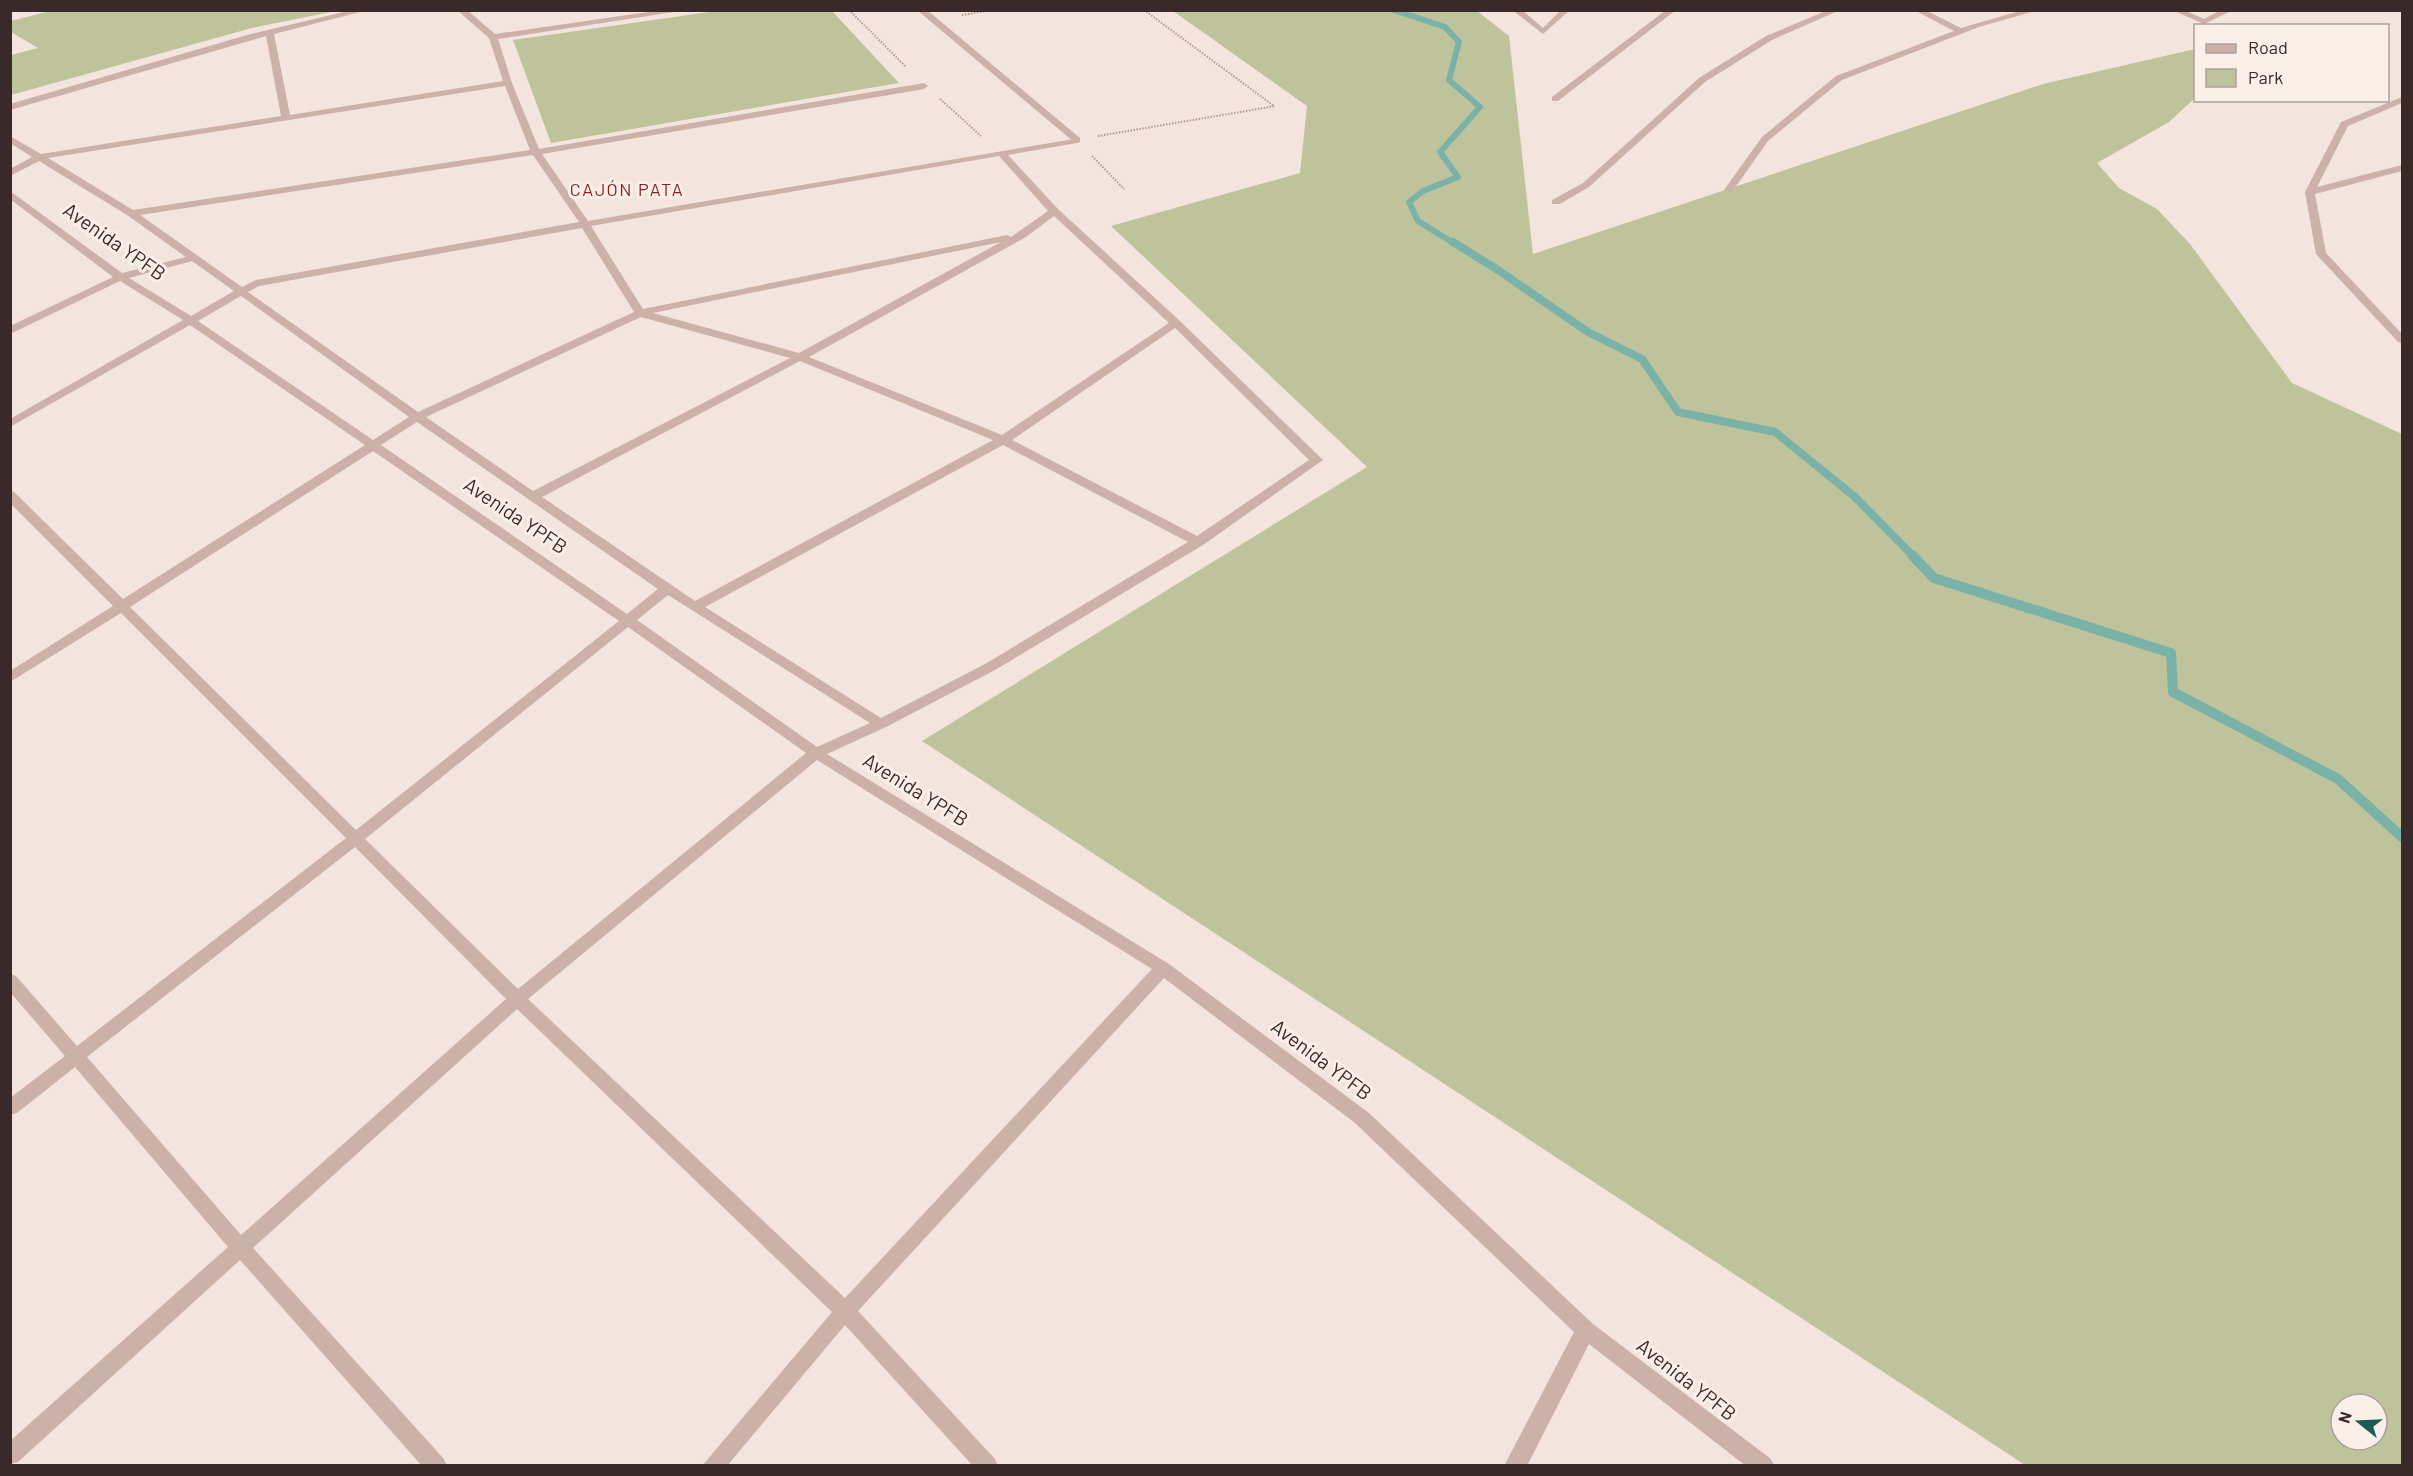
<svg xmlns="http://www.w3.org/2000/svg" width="2413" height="1476" font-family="Barlow,sans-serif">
<rect width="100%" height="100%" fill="#f3e4dd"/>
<g fill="#bfc39c" fill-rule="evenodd">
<path d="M54 10H336V11L252 28 11 95V55L38 48 11 32V21Z"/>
<path d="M723 10 832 11 899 83 551 143 513 40Z"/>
<path d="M1173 11H1477L1509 36 1533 254 2043 84 2195 49V98L2169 122 2097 163 2119 188 2157 209 2190 244 2292 383 2402 434V1465H2025L922 741 1367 467 1111 226 1300 173 1307 106ZM2341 1404H2377V1440H2341Z"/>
</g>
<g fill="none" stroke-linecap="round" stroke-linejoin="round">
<path stroke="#7ab2a8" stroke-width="6" d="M1394 10 1445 27 1459 42 1449 80 1480 107 1440 152 1458 177 1423 191 1409 202 1418 221 1455 244"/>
<path stroke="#7ab2a8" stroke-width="8" d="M1453 242 1498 270 1588 332 1642 359 1678 412 1775 432 1855 497 1913 556"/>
<path stroke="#7ab2a8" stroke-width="10" d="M1912 555 1934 578 2171 653 2173 692 2338 779 2402 837"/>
<g stroke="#b89a92" stroke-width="2" stroke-dasharray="1.5 1.5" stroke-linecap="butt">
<path d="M849 10 906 67"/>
<path d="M1144 10 1274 106"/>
<path d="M962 15 991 10"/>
<path d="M940 99 981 136"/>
<path d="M1098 136 1275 106"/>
<path d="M1092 156 1124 189"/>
</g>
<path fill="#ccb1a8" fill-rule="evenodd" d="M917 10H927L1080 138V142H1074Z"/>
<g fill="#ccb1a8" fill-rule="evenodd">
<path d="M352 10H368L274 34 290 115 503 81 489 38 457 10H467L495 34 662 10H687L498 39 512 83 539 149 924 83 928 86 924 89 542 154 588 221 1080 138V142L1077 143 1008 155 1058 209 1180 321 1323 460 1203 545 995 670 886 727 827 754 1169 964 1369 1113 1593 1324 1771 1459 1774 1466H1746L1589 1344 1527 1466H1504L1574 1332 1355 1123 1164 978 858 1311 995 1459 998 1466H973L845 1325 727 1466H702L832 1312 517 1009 253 1248 444 1459 447 1466H422L240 1260 18 1462 10 1464V1441L228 1247 75 1067 17 1113 10 1115V1098L65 1056 10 992V974L16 976 77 1046 346 838 121 613 10 682V671L113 606 10 503V491L14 492 123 599 365 445 190 325 10 427V419L183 320 120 281 10 334V326L113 277 10 199V191L122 273 186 257 127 215 39 161 10 176V169L32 157 10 143V136L41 154 281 116 266 36 10 110V104L247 35ZM505 86 530 150 133 210 48 158ZM533 155 579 222 256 280 242 287 140 215ZM999 156 1048 211 1011 237 1007 235 643 309 591 226ZM1054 216 1169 323 1002 435 809 357 1026 237ZM582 228 634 312 418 412 248 292 259 286ZM1001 242 799 353 653 313ZM192 261 234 291 191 316 129 278ZM241 296 409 417 373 440 198 321ZM641 317 790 358 533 491 426 417ZM1175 328 1309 460 1197 536 1012 440ZM800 361 993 440 695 601 542 497ZM417 422 658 589 627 614 381 445ZM1003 445 1188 542 985 664 881 718 705 607ZM373 451 619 621 356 830 130 607ZM668 595 870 723 817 747 637 620ZM628 627 806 753 518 989 365 839ZM817 760 1152 969 845 1298 528 999ZM355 847 506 999 241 1235 87 1057Z"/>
<path d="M1512 10H1522L1543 28 1561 10H1570L1543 34Z"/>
<path d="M1666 10H1676L1558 101H1552V97Z"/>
<path d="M1828 10H1840L1772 40 1705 82 1589 187 1560 204H1552V200L1583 183 1699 78 1766 36Z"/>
<path d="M1914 10H1925L1961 28 2023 10H2038L1979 27 1842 80 1768 141 1732 192H1726L1724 190 1762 137 1836 76 1954 31Z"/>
<path d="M2172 10H2184L2204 19 2221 10H2233L2204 24Z"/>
<path d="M2402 97V103L2348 126 2317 187 2402 165V171L2315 194 2326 253 2402 334V343L2398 342 2316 254 2305 192 2341 122Z"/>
</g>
</g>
<g text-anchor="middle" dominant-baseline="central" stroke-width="6" stroke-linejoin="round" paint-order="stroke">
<g font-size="18" letter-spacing="1.5" fill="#8c201e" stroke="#fbefea">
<text x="627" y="189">CAJÓN PATA</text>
</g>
<g font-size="20" fill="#392a29" stroke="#fbefea">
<text transform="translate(115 241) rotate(35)">Avenida YPFB</text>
<text transform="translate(516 515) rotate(34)">Avenida YPFB</text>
<text transform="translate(916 789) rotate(32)">Avenida YPFB</text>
<text transform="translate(1322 1059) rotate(37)">Avenida YPFB</text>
<text transform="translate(1687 1379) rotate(38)">Avenida YPFB</text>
</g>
</g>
<rect width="2413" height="1476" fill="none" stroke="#392a29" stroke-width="24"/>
<rect x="2194" y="24" width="195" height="78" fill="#fbefea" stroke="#ada09d" stroke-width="1.5"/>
<rect x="2206" y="44" width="30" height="9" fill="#ccb1a8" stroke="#ada09d" stroke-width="1.5"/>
<text x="2248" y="54" font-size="18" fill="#392a29">Road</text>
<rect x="2206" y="69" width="30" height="18" fill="#bfc39c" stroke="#ada09d" stroke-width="1.5"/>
<text x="2248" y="84" font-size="18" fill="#392a29">Park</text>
<g transform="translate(2359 1422) rotate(288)"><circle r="28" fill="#fbefea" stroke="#ada09d" stroke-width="1.5"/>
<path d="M0-4.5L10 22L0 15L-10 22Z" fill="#1c5c53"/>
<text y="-9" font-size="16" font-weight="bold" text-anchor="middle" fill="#392a29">N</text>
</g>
</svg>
